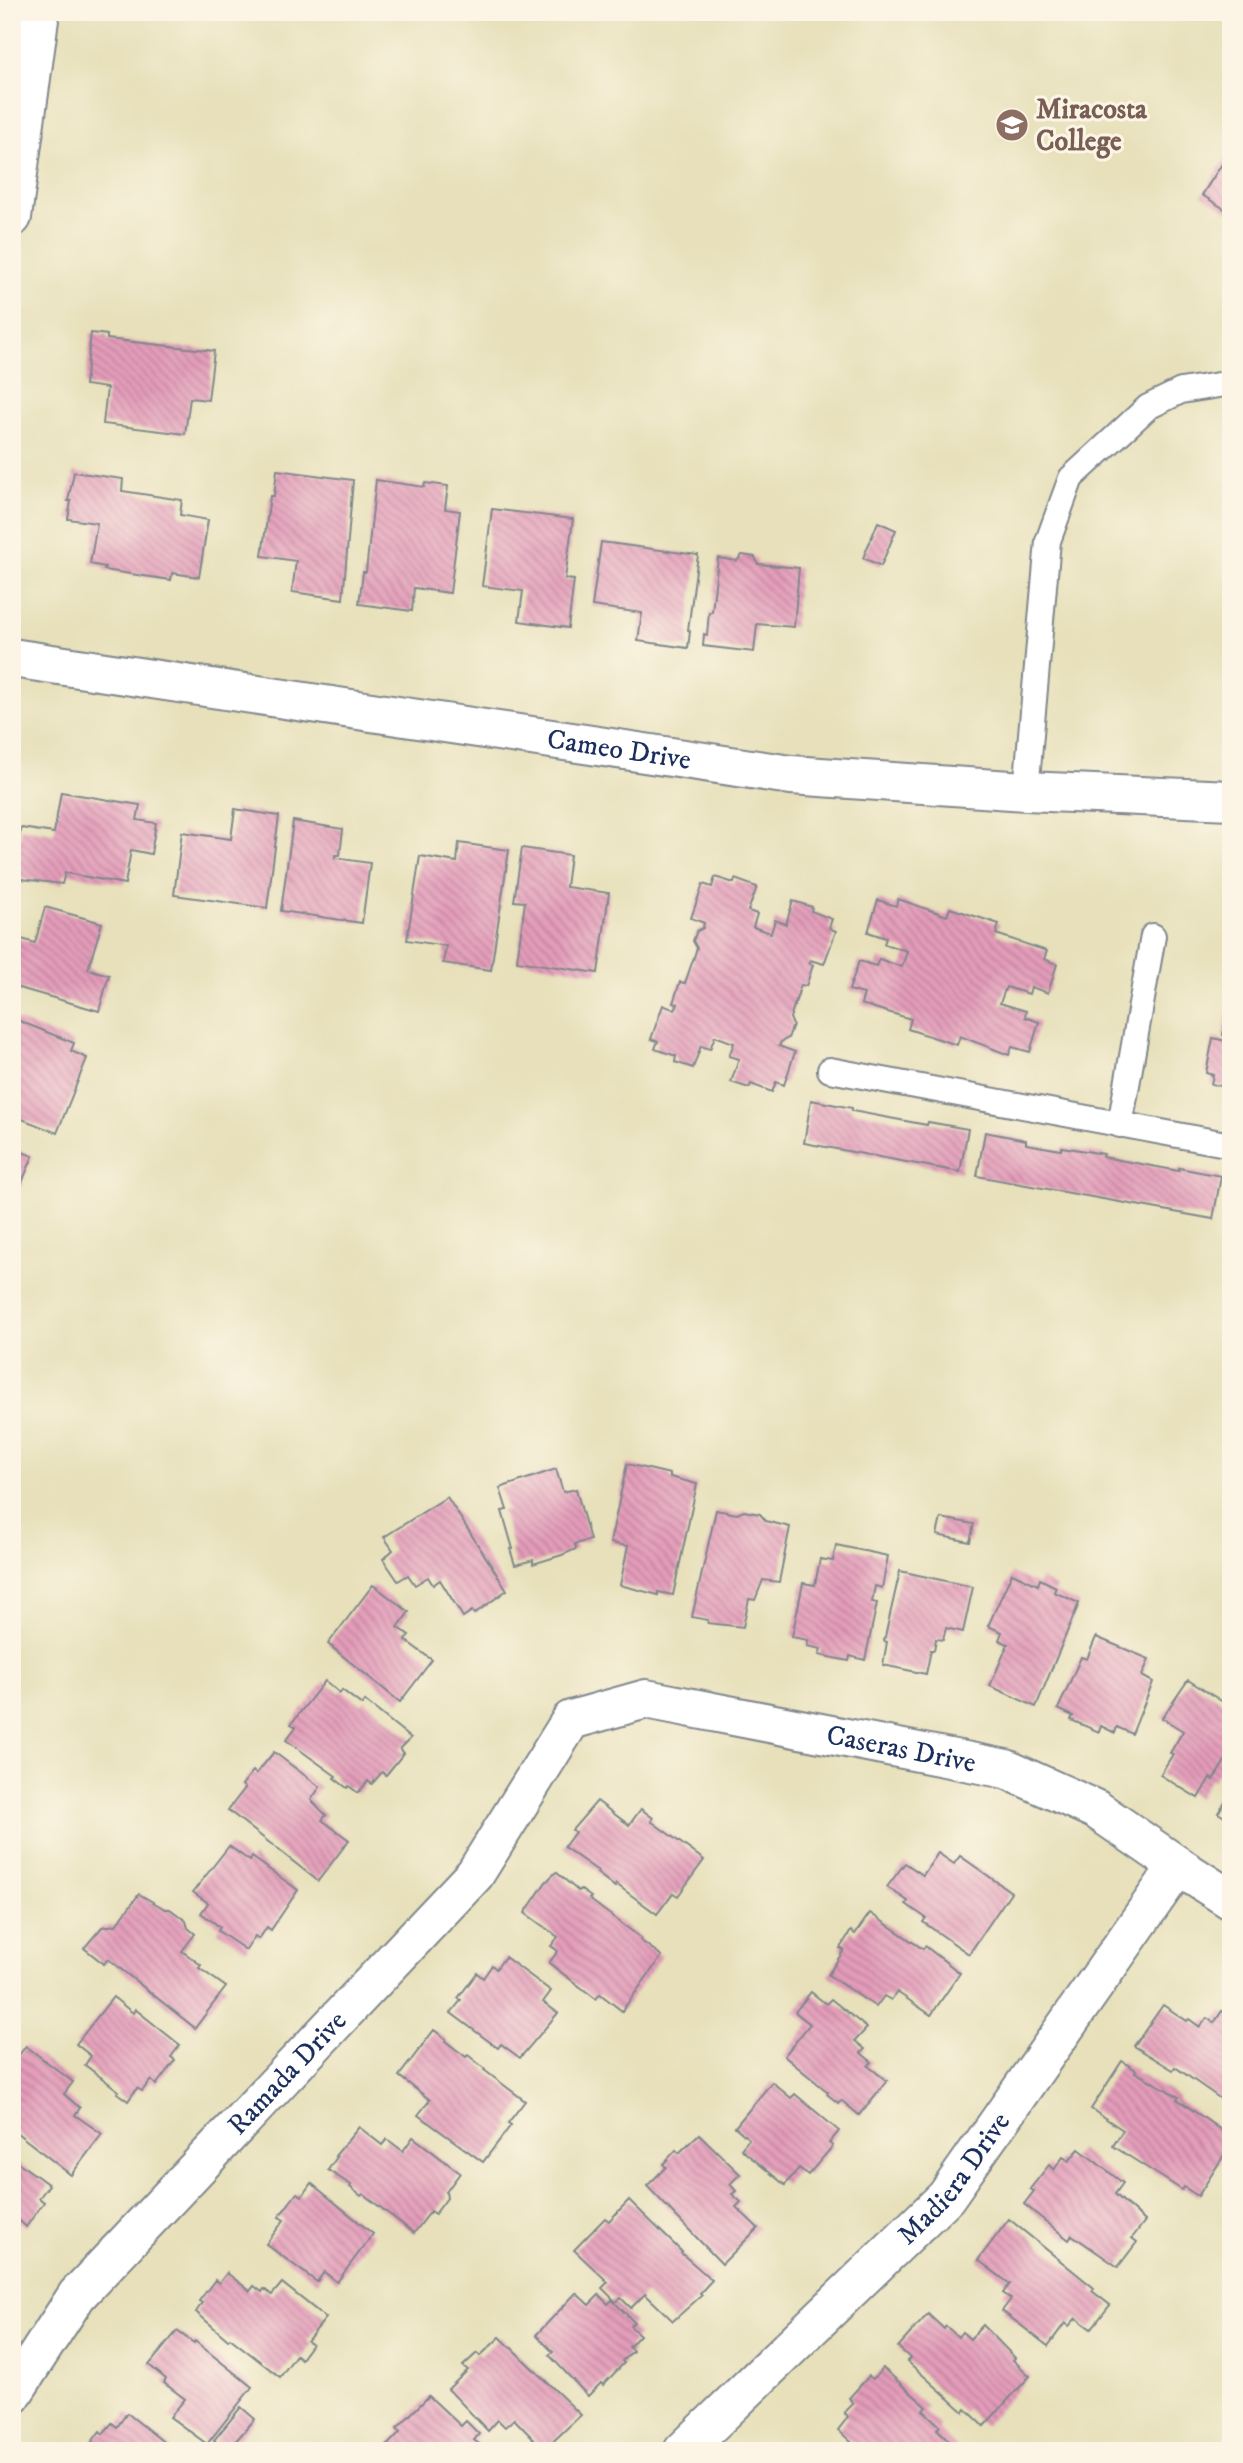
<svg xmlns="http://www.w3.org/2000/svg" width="1243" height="2463" font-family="'IM FELL DW Pica',serif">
<defs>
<pattern id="building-back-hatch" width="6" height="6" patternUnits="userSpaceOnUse" patternTransform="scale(1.75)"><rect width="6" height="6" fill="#e49cb9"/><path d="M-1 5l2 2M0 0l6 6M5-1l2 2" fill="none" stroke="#b8809a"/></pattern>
</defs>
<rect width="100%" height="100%" fill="#fcf5e5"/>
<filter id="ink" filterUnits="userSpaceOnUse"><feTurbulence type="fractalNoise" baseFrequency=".0143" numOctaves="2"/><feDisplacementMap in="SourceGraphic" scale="14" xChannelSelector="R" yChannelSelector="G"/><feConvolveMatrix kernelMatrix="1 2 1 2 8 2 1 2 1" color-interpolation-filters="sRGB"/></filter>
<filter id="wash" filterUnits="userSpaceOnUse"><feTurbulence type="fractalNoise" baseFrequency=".00686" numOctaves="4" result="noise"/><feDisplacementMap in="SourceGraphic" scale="28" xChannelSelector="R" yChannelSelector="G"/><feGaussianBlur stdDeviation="1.57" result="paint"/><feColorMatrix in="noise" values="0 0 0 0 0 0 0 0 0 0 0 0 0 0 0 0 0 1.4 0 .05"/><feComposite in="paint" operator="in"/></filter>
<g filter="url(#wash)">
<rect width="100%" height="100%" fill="#e7e0ba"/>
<g id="blocks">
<g fill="url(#building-back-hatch)">
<path d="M1231 150V213L1202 195Z"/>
<path d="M91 333 107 335V339L214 351 208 400 190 398 185 434 103 424 107 388 85 385Z"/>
<path d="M277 470 353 480 343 599 292 592 296 561 262 556 270 496H274Z"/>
<path d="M74 472 123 479 122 491 182 500 180 515 208 520 199 577 172 573 171 580 104 570 105 567 90 564 97 523 68 519 71 501H68Z"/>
<path d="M376 480 424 487 425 483 448 486 445 509 460 511 450 593 414 588 412 611 359 604 363 572H366Z"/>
<path d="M492 509 573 519 565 579 574 580 568 628 519 621 523 591 482 586Z"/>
<path d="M878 522 896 530 881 566 863 558Z"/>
<path d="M601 542 698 555 688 630 690 631 688 648 638 641 642 613 592 606Z"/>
<path d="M742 555 755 557 758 564 799 568 794 627 757 624 754 652 703 646 704 634 707 635 709 612H712L718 558 737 561Z"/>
<path d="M61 792 140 805 137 820 156 823 151 854 131 850 125 884 65 873 62 884 13 878 21 828 54 833Z"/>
<path d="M235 809 279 816 267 908 174 895 182 832 231 839Z"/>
<path d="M293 821 343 829 340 855H335V858L370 863 362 923 281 911Z"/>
<path d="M459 843 509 850 491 970 443 963 446 946 407 940 420 856 457 862Z"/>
<path d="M522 848 570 855 566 887 609 893 598 973 517 961 525 902 514 901Z"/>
<path d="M715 877 734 883 735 879 757 887 748 911 757 914 753 927 771 933 775 920 786 924 793 901 812 907 811 911 832 919 829 928 836 931 824 964 810 960 809 963 813 965 806 986 801 985 790 1018 793 1025 788 1038 781 1042 779 1046 795 1052 784 1085 776 1082 772 1092 751 1084 749 1088 731 1082 739 1059 729 1056 734 1043 715 1036 710 1049 701 1046 693 1068 675 1062 676 1056 655 1049 658 1041 651 1039 663 1005 675 1010 678 1004 673 1003 680 982 685 983 697 948 693 941 697 931 703 928 704 923 691 918 703 884 712 887Z"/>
<path d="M898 899 947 916 950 908 999 924 996 934 1047 951 1044 959 1057 964 1048 993 1031 987 1029 994 1006 987 1000 1003 1026 1011 1025 1017 1039 1022 1030 1052 1012 1047 1009 1055 960 1036 957 1045 908 1029 911 1019 861 1004 864 994 849 990 859 961 876 966 879 959 902 967 907 951 884 944 886 938 868 932 878 900 896 906Z"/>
<path d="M45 907 102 923 88 969 109 975 99 1011 12 986V936L35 943Z"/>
<path d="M1227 1013 1231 1014V1088L1211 1084 1213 1075 1206 1073 1213 1038 1226 1041 1227 1036 1223 1035Z"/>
<path d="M12 1018 74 1043 71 1051 87 1058 57 1133 12 1115Z"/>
<path d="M811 1100 852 1108V1111L927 1125 928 1122 968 1129 960 1172 804 1143Z"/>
<path d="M985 1132 1026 1140V1144L1061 1150 1062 1147 1104 1154 1103 1157 1179 1171V1168L1221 1176 1213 1219 977 1176Z"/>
<path d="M12 1148 33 1156 12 1206Z"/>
<path d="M627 1464 670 1474V1477L697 1484 673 1595 658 1592V1595L620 1585 628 1546 610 1543Z"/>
<path d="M556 1469 563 1492 576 1489 590 1540 575 1544 576 1549 562 1555 533 1564V1560L515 1565 510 1549H513L502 1511 507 1510 500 1488Z"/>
<path d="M447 1497 507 1590 474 1614 472 1611 463 1617 440 1580 433 1585 428 1577 415 1585 408 1575 398 1581 383 1559 393 1550 384 1537Z"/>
<path d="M716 1510 737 1514 744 1511 760 1514 766 1521 790 1527 779 1582 763 1580 755 1600 749 1599 743 1627 708 1623V1620L692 1617Z"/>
<path d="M941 1518 974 1524 970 1542 937 1535Z"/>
<path d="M836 1545 888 1556 882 1588 875 1586 872 1602 877 1603 865 1660 850 1656 849 1661 819 1655 821 1649 807 1646 808 1640 792 1637 803 1583 815 1585 820 1559 833 1561Z"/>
<path d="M900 1571 973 1587 963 1632 946 1628 943 1640 936 1639 934 1650H931L926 1674 883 1665 887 1642 884 1641Z"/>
<path d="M1012 1573 1038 1585 1040 1579 1056 1587 1054 1592 1079 1603 1036 1707 990 1686 1008 1644 999 1640 1002 1632 988 1626Z"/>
<path d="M373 1585 409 1612 398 1627 409 1635 405 1640 432 1660 400 1702 328 1644Z"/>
<path d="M1096 1637 1149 1659 1142 1676 1153 1682 1132 1734 1117 1727 1115 1733 1101 1726 1099 1732 1071 1720 1073 1716 1058 1709 1081 1657 1087 1659Z"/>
<path d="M1188 1680 1231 1707V1752L1213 1780 1210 1778 1198 1798 1160 1775 1173 1754 1170 1753 1183 1731 1162 1718Z"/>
<path d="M325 1681 340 1693 342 1690 362 1705 365 1701 411 1738 400 1749 404 1753 386 1775 382 1772 372 1784 368 1781 358 1793 349 1786 347 1788 334 1778 336 1776 286 1740 296 1727 291 1724Z"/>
<path d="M274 1752 320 1787 311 1800 326 1815 322 1820 349 1840 318 1881 228 1810 245 1788 242 1785 253 1771 256 1774Z"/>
<path d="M1231 1792V1821L1218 1813Z"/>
<path d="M597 1801 629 1825 641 1809 653 1818 651 1821 704 1860 678 1896 673 1893 657 1914 616 1884 615 1887 597 1873 598 1871 564 1847 575 1832 572 1830Z"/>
<path d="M229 1846 250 1861 252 1857 298 1890 271 1930 267 1927 259 1939 255 1936 246 1950 218 1931 220 1927 201 1913 208 1903 193 1892Z"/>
<path d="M938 1853 954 1864 960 1856 1011 1892 969 1954 923 1922 926 1918 906 1904 908 1901 887 1887 905 1863 923 1875Z"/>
<path d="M556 1872 578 1891 580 1889 591 1897 589 1899 641 1938 640 1940 662 1956 622 2011 600 1994 596 1999 549 1963 558 1951 551 1946 558 1937 525 1913 546 1882Z"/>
<path d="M139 1894 165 1909H170L186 1921 188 1928 195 1934 182 1951 201 1965 199 1968 226 1987 195 2028 108 1959 104 1964 84 1948 102 1927 116 1925Z"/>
<path d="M870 1913 923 1949 925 1946 960 1973 931 2015 897 1992 891 2000 884 1996 876 2007 828 1975 844 1950 840 1948 851 1931 855 1934Z"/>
<path d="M505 1957 551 1991 543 2002 558 2013 520 2058 501 2044 498 2048 451 2013 461 2000 458 1998 477 1973 483 1978 492 1965 496 1969Z"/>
<path d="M811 1992 826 2004 831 1999 867 2028 855 2041 865 2049 861 2053 872 2062 868 2066 887 2081 859 2115 841 2100 838 2103 827 2094 828 2092 784 2056 810 2024 795 2012Z"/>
<path d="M113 1997 133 2013 135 2009 180 2045 171 2057 175 2060 156 2085 151 2080 142 2091 137 2088 128 2101 117 2093 119 2091 85 2065 91 2056 76 2044Z"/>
<path d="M1163 2005 1187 2021 1189 2019 1200 2027 1207 2018 1214 2023 1222 2011 1231 2017V2100L1228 2104 1175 2067 1173 2070 1134 2046Z"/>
<path d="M434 2030 446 2039 445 2041 466 2057 468 2055 485 2069 484 2070 525 2101 508 2123 511 2125 483 2162 418 2115 430 2100 399 2076Z"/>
<path d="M26 2046 73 2082 64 2094 80 2108 75 2115 102 2134 71 2175 12 2129V2064Z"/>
<path d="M1122 2061 1136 2070 1135 2072 1179 2097 1177 2099 1231 2137V2144L1198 2196 1184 2187 1182 2190 1113 2146 1123 2130 1091 2109Z"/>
<path d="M772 2082 791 2098 795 2094 839 2131 829 2143 833 2146 808 2175 799 2168 785 2185 741 2149 749 2139 735 2127Z"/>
<path d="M359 2127 382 2145 387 2139 403 2151 413 2137 460 2173 446 2192 447 2198 435 2214 431 2211 414 2233 363 2194 361 2196 350 2187 351 2185 328 2170 337 2157 335 2156Z"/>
<path d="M699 2134 740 2174 730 2184 736 2191 732 2194 741 2202 736 2207 758 2228 722 2264 647 2186 666 2167 663 2164 676 2150 679 2153Z"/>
<path d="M1079 2149 1123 2183 1115 2194 1145 2221 1132 2238 1137 2242 1118 2267 1072 2235 1069 2240 1024 2204 1034 2191 1030 2189 1049 2165 1054 2170 1063 2157 1069 2161Z"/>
<path d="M12 2158 49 2185 39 2198 44 2202 26 2227 20 2221 12 2232Z"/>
<path d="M311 2183 373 2234 337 2282 324 2272 317 2282 266 2244 284 2220 279 2217 297 2193 302 2196Z"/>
<path d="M629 2200 682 2252 681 2253 712 2280 700 2293 702 2295 673 2321 645 2294 631 2308 621 2298 616 2302 602 2288 608 2282 574 2250 605 2218 609 2221Z"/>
<path d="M1009 2219 1094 2288 1092 2291 1110 2305 1091 2329 1076 2318 1069 2326 1065 2323 1048 2346 1002 2311 1011 2299 1003 2293 1010 2284 978 2260Z"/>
<path d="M227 2273 250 2291 254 2286 262 2292 264 2289 272 2295 282 2283 326 2318 307 2341 312 2344 301 2359 296 2355 280 2377 230 2338 228 2340 196 2312 202 2303 199 2301 215 2280 219 2283Z"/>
<path d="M576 2293 589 2305 599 2295 608 2304 612 2300 634 2322 630 2326 640 2335 629 2347 633 2351 622 2361 624 2363 603 2385 601 2383 588 2396 549 2355 553 2352 536 2335Z"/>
<path d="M928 2314 944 2329 946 2326 958 2337 962 2332 970 2339 983 2325 1015 2358 1013 2360 1030 2376 984 2426 966 2409 964 2412 907 2361 910 2358 898 2347Z"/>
<path d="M177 2331 194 2343 195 2341 252 2387 207 2444 170 2417 185 2399 164 2383 166 2379 149 2365Z"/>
<path d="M500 2337 581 2415 544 2450 514 2419 505 2427 498 2420 488 2431 448 2389 468 2370 463 2366 477 2353 480 2356Z"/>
<path d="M883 2368 927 2407 923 2410 940 2426 937 2429 960 2451H861L838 2430 848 2417 844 2413 854 2403 849 2398 869 2376 873 2379Z"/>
<path d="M429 2396 461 2426 466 2421 479 2434 474 2440 488 2451H382L400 2432 397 2428Z"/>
<path d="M241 2407 255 2419 227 2451 214 2440Z"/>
<path d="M127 2413 171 2448 169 2451H85L100 2431 103 2434 112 2423 117 2427Z"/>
</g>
</g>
</g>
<g filter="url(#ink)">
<use href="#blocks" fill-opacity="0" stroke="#81888c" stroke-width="2"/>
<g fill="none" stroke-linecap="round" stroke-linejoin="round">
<defs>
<g id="lane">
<path d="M1026 791 1048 541 1071 478 1148 407 1181 391 1231 383"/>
<path d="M830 1070 1231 1145"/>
<path d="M1120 1125 1153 936"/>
</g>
<g id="street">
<path d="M12 217 40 12"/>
<path id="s1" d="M12 2395 77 2295 475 1874 571 1720 646 1699 1006 1769 1097 1810 1178 1866 1231 1900"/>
<path id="s2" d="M683 2451 946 2197 1178 1866"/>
</g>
<g id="secondary">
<path id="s3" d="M12 658 791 775 1026 791 1231 800"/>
</g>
</defs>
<use href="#lane" stroke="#81888c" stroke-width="28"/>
<use href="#street" stroke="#81888c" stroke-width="42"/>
<use href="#secondary" stroke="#81888c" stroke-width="42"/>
<use href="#lane" stroke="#fff" stroke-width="24"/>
<use href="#street" stroke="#fff" stroke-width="38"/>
<use href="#secondary" stroke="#fff" stroke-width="38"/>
</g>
</g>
<defs>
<symbol id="university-disc" viewBox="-11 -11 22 22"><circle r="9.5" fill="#8d6e63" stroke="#fcf5e5"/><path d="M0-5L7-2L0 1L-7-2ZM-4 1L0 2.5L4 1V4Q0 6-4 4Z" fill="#fff"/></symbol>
</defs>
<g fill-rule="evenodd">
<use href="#university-disc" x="993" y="106" width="38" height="38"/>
</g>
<g text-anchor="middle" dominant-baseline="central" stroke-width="6" stroke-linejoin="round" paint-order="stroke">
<g font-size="28" font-weight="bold" fill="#785e54" stroke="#fcf5e5" text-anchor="start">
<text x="1036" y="109">Miracosta<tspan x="1036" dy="32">College</tspan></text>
</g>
<g font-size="28" fill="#1b2f5e" stroke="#fcf5e5">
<text stroke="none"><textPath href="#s3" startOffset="614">Cameo Drive</textPath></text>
<text stroke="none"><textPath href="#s1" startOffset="1218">Caseras Drive</textPath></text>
<text stroke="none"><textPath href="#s1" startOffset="425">Ramada Drive</textPath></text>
<text stroke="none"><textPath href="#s2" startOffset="385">Madiera Drive</textPath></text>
</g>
</g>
<rect width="1243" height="2463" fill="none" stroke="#fcf5e5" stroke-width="42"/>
</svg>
